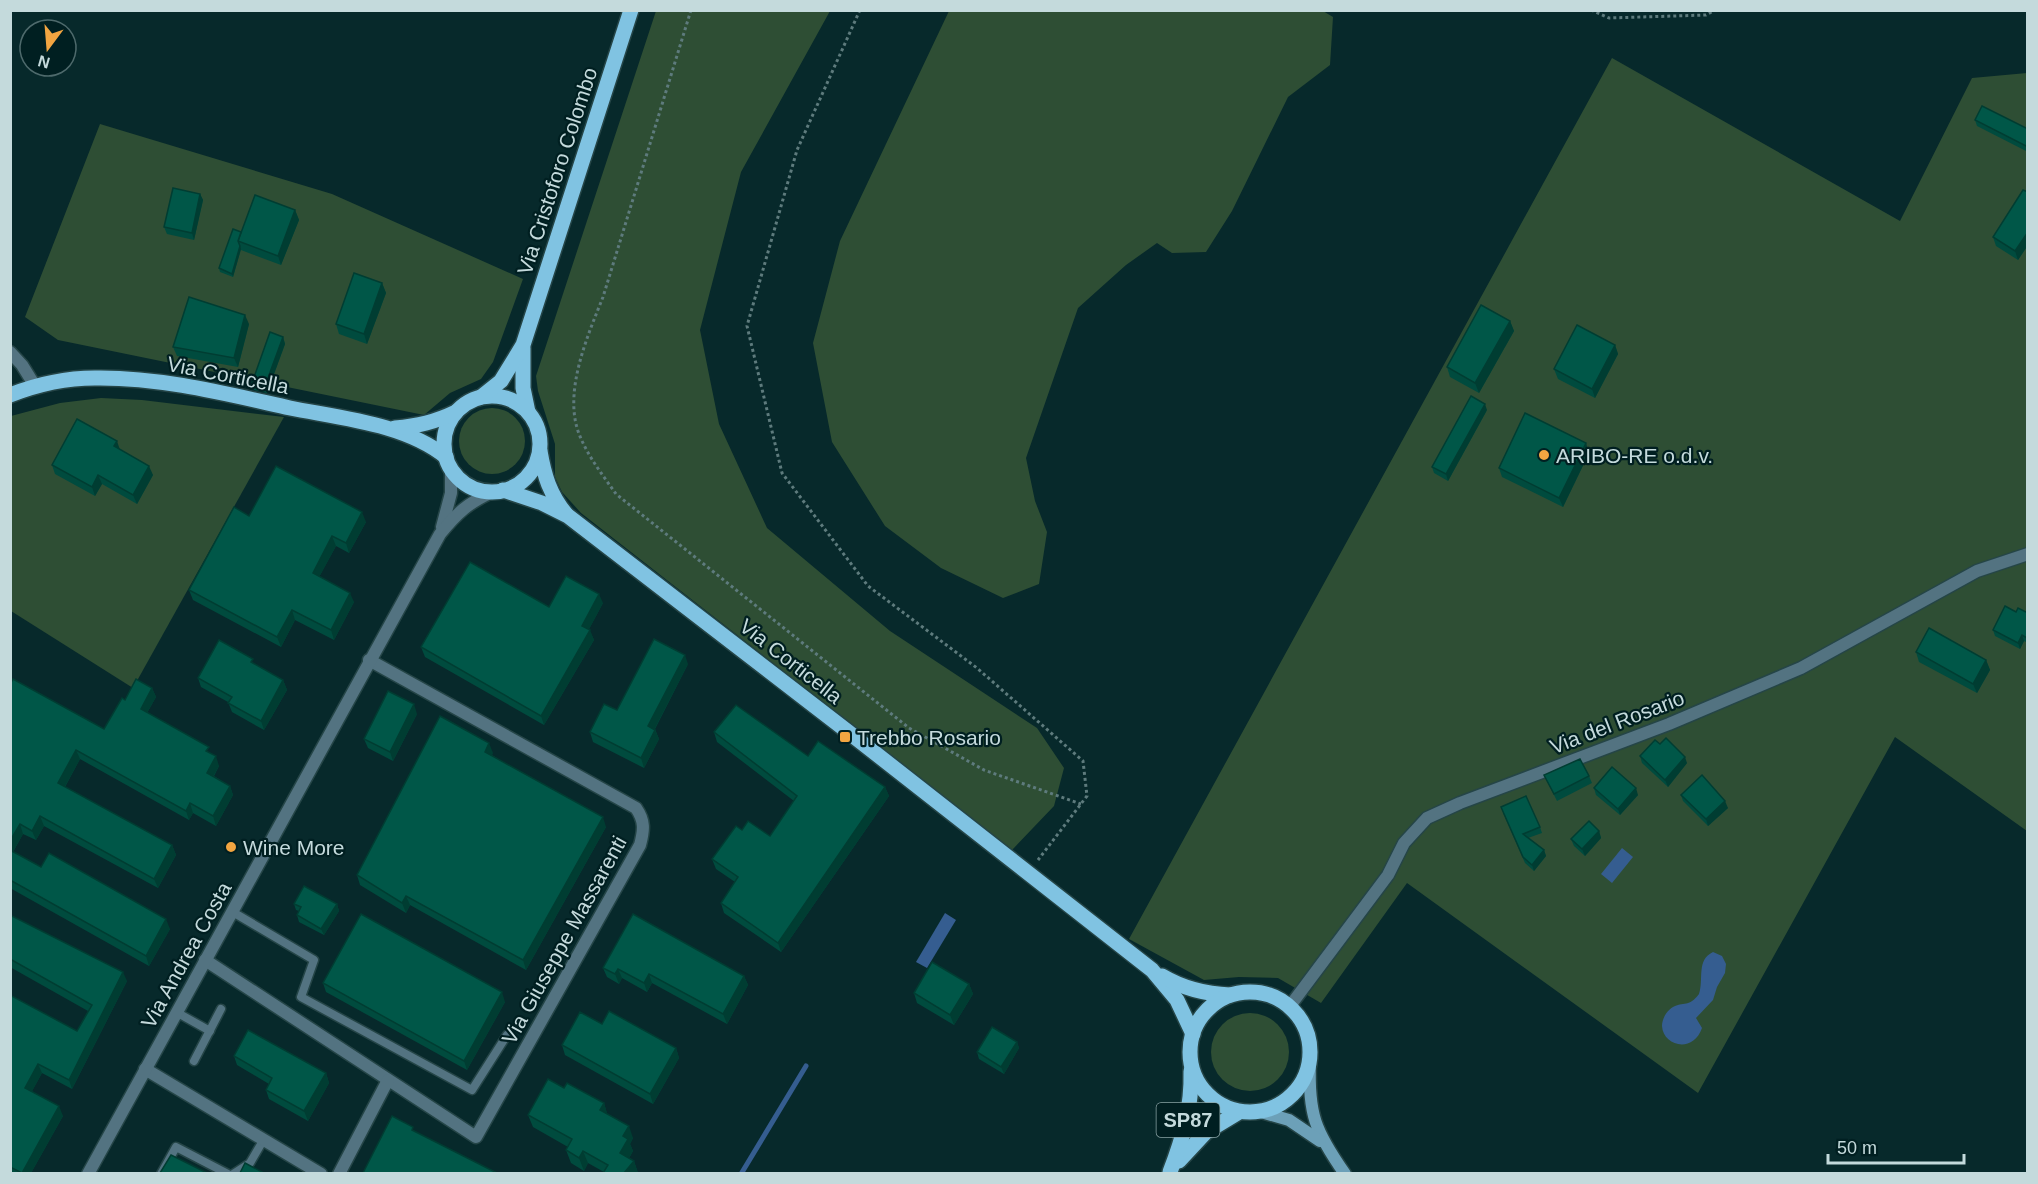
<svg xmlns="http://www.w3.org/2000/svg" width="2038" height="1184" font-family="Helvetica,sans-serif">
<rect width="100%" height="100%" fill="#07292b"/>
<g fill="#2e4e34">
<path d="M656 11H830L741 172 700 330 719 424 767 528 890 631 1037 728 1064 768 1054 806 1012 850 581 513 562 492 555 477V444L538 391 536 376Z"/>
<path d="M1323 11 1333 17 1330 65 1288 97 1232 211 1206 252 1172 253 1157 243 1126 265 1078 308 1026 458 1035 501 1047 532 1039 584 1003 598 941 568 885 526 832 442 813 343 840 241 949 11Z"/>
<path d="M1612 58 1900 221 1972 78 2027 73V831L1895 737 1698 1093 1407 883 1321 1003 1278 978 1239 977 1204 980 1129 939Z"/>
<path d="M100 124 332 194 523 279 493 362 481 379 450 393 424 415 58 340 25 317Z"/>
<path d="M101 398 142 400 284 417 133 688 11 611V416L60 403Z"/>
<circle cx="492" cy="441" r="33"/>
<circle cx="1250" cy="1052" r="39"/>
</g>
<g fill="#355d90">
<path d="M1622 848 1633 857 1612 883 1601 874Z"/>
<path d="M945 913 956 920 927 968 916 962Z"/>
<path d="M1713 952 1722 956 1726 964 1725 973 1717 987 1713 1000 1696 1018 1702 1028C1693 1054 1663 1046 1662 1026 1662 1017 1669 1007 1678 1005 1679 1004 1687 1004 1688 1003 1692 1002 1696 998 1699 994 1704 979 1696 960 1713 952Z"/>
</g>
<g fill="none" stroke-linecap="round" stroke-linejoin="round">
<path stroke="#355d90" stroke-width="5" d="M741 1174 806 1066"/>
<defs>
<g id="lane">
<path d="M231 911 314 960 301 997 472 1090 507 1035"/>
<path d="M176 1012 210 1031"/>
<path d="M194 1061 221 1009"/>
<path d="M161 1174 176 1147 228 1174"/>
<path d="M233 1174 250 1163 264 1139"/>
</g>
<g id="street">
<path d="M10 352 22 365 35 386"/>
<path d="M442 527 451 493V469"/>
<path d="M205 960 476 1137 640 845C644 830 645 821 636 808L369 660"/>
<path d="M1290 1006 1388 875 1404 843 1427 818 1460 803 1669 724 1801 668 1977 571 2028 554"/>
<path d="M145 1069 321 1174"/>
<path d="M88 1174 440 534C457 513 468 503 492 492"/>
<path d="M339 1174 388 1080"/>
</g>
<g id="secondary">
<path d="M1310 1062C1308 1114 1315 1131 1345 1174"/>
<path d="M1261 1112 1289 1120 1320 1141"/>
</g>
<g id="primary">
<path d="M523 348V388L528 412"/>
<path d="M10 395C38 384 66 378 95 378 161 377 227 394 290 408 340 418 406 424 446 457"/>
<circle cx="492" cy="444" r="48"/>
<path d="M481 397 501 381 523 345 631 10"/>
<path d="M395 428C418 426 435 422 456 412"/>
<path d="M540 451C544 475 550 495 566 514"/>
<path d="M503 490 542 503 568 516 847 731 1152 970 1177 1000 1193 1034"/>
<path d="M1162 976C1184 989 1205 994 1230 995"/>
<circle cx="1250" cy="1052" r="60"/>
<path d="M1179 1161 1206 1132 1239 1112"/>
<path d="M1170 1172C1183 1138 1192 1108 1191 1071"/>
</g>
</defs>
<use href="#lane" stroke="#254547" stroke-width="11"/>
<use href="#street" stroke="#254547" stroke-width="15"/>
<use href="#secondary" stroke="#254547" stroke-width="15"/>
<use href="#primary" stroke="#254547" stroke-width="18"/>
<g stroke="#5e7b7d" stroke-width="3" stroke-dasharray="3 3" stroke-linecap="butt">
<path d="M691 10 603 297C588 335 564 389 578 431 586 454 602 474 616 494L909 728 984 770 1081 804"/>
<path d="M860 10 797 150 747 326 782 473 868 586 977 668 1083 761 1087 796 1038 860"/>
<path d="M1591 10 1609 18 1706 15 1715 10"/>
</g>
<use href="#lane" stroke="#537381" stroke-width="8"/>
<use href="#street" stroke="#537381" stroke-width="12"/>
<use href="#secondary" stroke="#6ca0b8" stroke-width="12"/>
<use href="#primary" stroke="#80c3e2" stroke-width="15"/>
</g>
<g fill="#004b3e">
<path d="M1975 120 2028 129V152L1977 126Z"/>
<path d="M2028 192V245L2018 260 1996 246 1993 237Z"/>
<path d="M200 194 203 200 194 240 167 234 164 227Z"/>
<path d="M295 210 299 220 281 265 241 250V249L233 277 220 272 219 268 241 232Z"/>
<path d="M382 283 386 293 367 344 339 334 336 324Z"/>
<path d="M1510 321 1514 331 1479 393 1450 377 1447 367Z"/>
<path d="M249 324 238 367 177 356 173 347Z"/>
<path d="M283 337 285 344 267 393 254 390 252 383Z"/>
<path d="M1615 345 1618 354 1595 398 1558 379 1554 369Z"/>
<path d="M1487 410 1448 481 1434 473 1432 467Z"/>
<path d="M120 450 153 475 137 504 102 484 95 496 55 474 52 465Z"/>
<path d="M1589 453 1563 507 1502 477 1499 468Z"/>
<path d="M249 516 366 522 349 553 336 546 319 577 354 602 334 640 295 620 281 647 193 600 189 590Z"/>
<path d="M603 603 589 629 594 640 544 725 425 657 421 647 549 607Z"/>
<path d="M2016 612 2028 613V643L2024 641 2020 649 1995 636 1993 630Z"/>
<path d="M1916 652 1986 660 1990 670 1977 693 1919 662Z"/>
<path d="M255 664 283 680 287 690 264 730 232 712 228 702 201 687 198 678Z"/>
<path d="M688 664 655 729 659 739 644 768 593 742 590 732 617 710Z"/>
<path d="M10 684 104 729 125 700 152 688 156 697 147 713 211 754 219 766 214 776 230 786 233 795 216 826 193 813 189 820 80 759 65 787 172 845 176 855 158 888 44 826 36 840 23 834 13 852 41 867 170 929 149 966 10 888Z"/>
<path d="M417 714 393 761 368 748 364 739Z"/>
<path d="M714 732 808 756 885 787 889 796 781 952 724 913 721 903 735 882 716 869 712 859 742 830 770 836 794 801 717 742Z"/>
<path d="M493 753 492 755 606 827 526 970 410 905 406 913 360 885 357 875Z"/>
<path d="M1640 756 1687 763 1668 787 1642 763Z"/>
<path d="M1544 775 1589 776 1592 783 1557 801Z"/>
<path d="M1594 788 1638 795 1620 815 1596 795Z"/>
<path d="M1681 795 1728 808 1708 826 1683 801Z"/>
<path d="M1503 813 1540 827 1542 833 1528 838 1544 850 1546 856 1534 871 1525 863Z"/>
<path d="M1599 831 1601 838 1585 856 1574 846 1571 839Z"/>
<path d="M294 904H337L339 911 324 935 299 922 297 915 299 911 296 910Z"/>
<path d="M10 915 127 981 72 1089 42 1073 32 1091 63 1116 31 1173H10V995L77 1031 88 1011 10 967Z"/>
<path d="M603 968 744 976 748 985 727 1024 652 983 647 992 622 978 619 984 607 977Z"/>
<path d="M323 983 505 1002 467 1070 326 992Z"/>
<path d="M969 984 973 994 954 1025 917 1003 914 993Z"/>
<path d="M602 1024 676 1048 679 1058 653 1104 565 1055 562 1045Z"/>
<path d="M1017 1042 1019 1048 1004 1074 979 1059 977 1052Z"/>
<path d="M234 1056 326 1073 329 1083 308 1121 269 1099 266 1090 269 1084 237 1065Z"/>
<path d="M564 1088 604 1103 607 1114 633 1138 630 1144 633 1151 629 1158 634 1161 638 1173 604 1172 588 1163 584 1171 571 1163 566 1150 568 1147 533 1127 528 1115Z"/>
</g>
<g fill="#003d32">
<path d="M200 194 203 200 194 240 192 233Z"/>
<path d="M295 210 299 220 281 265 278 256Z"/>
<path d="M2028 232V245L2018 260 2015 251Z"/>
<path d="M240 246 241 249 233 277 232 274Z"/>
<path d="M382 283 386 293 367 344 364 334Z"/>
<path d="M245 315 249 324 238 367 234 358Z"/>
<path d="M1510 321 1514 331 1479 393 1475 383Z"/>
<path d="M283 337 285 344 267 393 265 386Z"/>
<path d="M1615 345 1618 354 1595 398 1592 389Z"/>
<path d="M1485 404 1487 410 1448 481 1446 474Z"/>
<path d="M117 441 120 450 114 446Z"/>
<path d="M1586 443 1589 453 1563 507 1559 498Z"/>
<path d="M149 466 153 475 137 504 133 495Z"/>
<path d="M98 475 102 484 95 496 92 487Z"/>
<path d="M362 512 366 522 349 553 346 543Z"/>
<path d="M332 536 336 546 316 583 313 573Z"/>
<path d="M350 593 354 602 334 640 331 630Z"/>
<path d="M599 594 603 603 586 635 582 626Z"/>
<path d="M292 610 295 620 281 647 277 637Z"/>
<path d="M590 630 594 640 544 725 541 716Z"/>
<path d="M2022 635 2024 641 2020 649 2018 643Z"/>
<path d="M685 655 688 664 651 736 648 726Z"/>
<path d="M1986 660 1990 670 1977 693 1973 684Z"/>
<path d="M283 680 287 690 264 730 261 721Z"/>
<path d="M152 688 156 697 144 718 141 709Z"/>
<path d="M414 704 417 714 393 761 390 752Z"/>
<path d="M655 730 659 739 644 768 641 758Z"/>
<path d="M489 743 493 753 488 761 485 752Z"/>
<path d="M76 750 80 759 62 792 58 783Z"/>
<path d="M216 756 219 766 210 782 207 773Z"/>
<path d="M1685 757 1687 763 1668 787 1665 780Z"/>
<path d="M230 786 233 795 216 826 213 816Z"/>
<path d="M885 787 889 796 781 952 778 943Z"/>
<path d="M1636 788 1638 795 1620 815 1618 809Z"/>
<path d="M1725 801 1728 808 1708 826 1706 819Z"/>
<path d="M190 803 193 813 189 820 186 811Z"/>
<path d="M40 816 44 826 36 840 32 831Z"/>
<path d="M603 817 606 827 526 970 523 960Z"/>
<path d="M20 824 23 834 10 857V841Z"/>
<path d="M1599 831 1601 838 1585 856 1582 849Z"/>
<path d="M172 845 176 855 158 888 154 879Z"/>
<path d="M1544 850 1546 856 1534 871 1532 865Z"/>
<path d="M406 896 410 905 406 913 402 903Z"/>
<path d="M337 904 339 911 324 935 321 929Z"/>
<path d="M166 919 170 929 149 966 146 956Z"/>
<path d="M618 969 622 978 619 984 615 974Z"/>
<path d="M123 972 127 981 72 1089 69 1080Z"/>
<path d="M649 974 652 983 647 992 644 983Z"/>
<path d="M744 976 748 985 727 1024 723 1014Z"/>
<path d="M969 984 973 994 954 1025 950 1015Z"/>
<path d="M502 992 505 1002 467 1070 464 1061Z"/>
<path d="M1017 1042 1019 1048 1004 1074 1001 1067Z"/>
<path d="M676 1048 679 1058 653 1104 650 1094Z"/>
<path d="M38 1064 42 1073 29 1097 25 1088Z"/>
<path d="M326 1073 329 1083 308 1121 304 1111Z"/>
<path d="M604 1103 608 1116 600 1110Z"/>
<path d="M59 1106 63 1116 31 1173H22Z"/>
<path d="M629 1126 633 1138 630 1144 633 1151 625 1166 620 1153 623 1136Z"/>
<path d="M583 1151 588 1163 584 1171 579 1158Z"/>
<path d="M634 1161 638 1173H624Z"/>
</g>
<g fill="#005748" stroke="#003d32" stroke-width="1.5">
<path d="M1982 106 2028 129V147L1975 120Z"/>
<path d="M173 188 200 194 192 233 164 227Z"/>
<path d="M2023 190 2028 192V232L2015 251 1993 237Z"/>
<path d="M255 195 295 210 278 256 238 241Z"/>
<path d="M233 229 241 232 238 241 240 246 232 274 219 268Z"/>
<path d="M354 273 382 283 364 334 336 324Z"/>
<path d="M189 297 245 315 234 358 173 347Z"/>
<path d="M1481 305 1510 321 1475 383 1447 367Z"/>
<path d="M1577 325 1615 345 1592 389 1554 369Z"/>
<path d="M270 332 283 337 265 386 252 383Z"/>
<path d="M1471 396 1485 404 1446 474 1432 467Z"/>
<path d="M1525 413 1586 443 1559 498 1499 468Z"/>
<path d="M77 419 117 441 114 446 149 466 133 495 98 475 92 487 52 465Z"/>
<path d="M276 466 362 512 346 543 332 536 313 573 350 593 331 630 292 610 277 637 189 590 234 507 249 516Z"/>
<path d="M470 562 549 607 566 576 599 594 582 626 590 630 541 716 421 647Z"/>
<path d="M2005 606 2016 612 2018 608 2028 613V637L2027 638 2022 635 2018 643 1993 630Z"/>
<path d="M1929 628 1986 660 1973 684 1916 652Z"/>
<path d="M654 639 685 655 648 726 655 730 641 758 590 732 604 704 617 710Z"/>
<path d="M219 640 253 659 251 662 283 680 261 721 228 703 232 697 198 678Z"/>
<path d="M13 679 104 729 122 698 125 700 136 679 152 688 141 709 209 747 206 751 216 756 207 773 230 786 213 816 190 803 186 811 76 750 58 783 172 845 154 879 40 816 32 831 20 824 10 841V684Z"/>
<path d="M388 691 414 704 390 752 364 739Z"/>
<path d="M736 705 808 756 818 741 885 787 778 943 721 903 738 877 712 859 736 826 742 830 748 821 770 836 797 796 714 732Z"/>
<path d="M440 716 489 743 485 752 603 817 523 960 406 896 402 903 357 875Z"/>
<path d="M1666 738 1685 757 1665 780 1640 756 1655 740 1660 744Z"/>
<path d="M1580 759 1589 776 1554 794 1544 775Z"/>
<path d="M1612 767 1636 788 1618 809 1594 788Z"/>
<path d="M1702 775 1725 801 1706 819 1681 795Z"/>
<path d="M1526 796 1540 827 1523 834 1544 850 1532 865 1523 857 1501 807Z"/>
<path d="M1589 821 1599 831 1582 849 1571 839Z"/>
<path d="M10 850 41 867 49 853 166 919 146 956 10 880Z"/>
<path d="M304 886 337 904 321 929 297 915 301 907 294 904Z"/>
<path d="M361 914 502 992 464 1061 323 983Z"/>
<path d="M633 914 744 976 723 1014 649 974 644 983 618 969 615 974 603 968Z"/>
<path d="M10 915 123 972 69 1080 38 1064 25 1088 59 1106 22 1173 10 1167V995L77 1031 92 1005 10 959Z"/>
<path d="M932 962 969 984 950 1015 914 993Z"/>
<path d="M609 1011 676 1048 650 1094 562 1045 580 1012 602 1024Z"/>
<path d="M992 1027 1017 1042 1001 1067 977 1052Z"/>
<path d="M248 1030 326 1073 304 1111 266 1090 272 1078 234 1056Z"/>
<path d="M548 1079 564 1088 567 1083 604 1103 600 1110 629 1126 623 1136 628 1139 620 1153 634 1161 624 1173H603L608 1165 583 1151 579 1158 566 1150 572 1139 528 1115Z"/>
<path d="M392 1116 413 1127 412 1130 497 1173H363Z"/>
<path d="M171 1155 207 1173H160Z"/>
<path d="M245 1163 264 1173H240Z"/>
</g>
<g fill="#f2a541" stroke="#001f21" stroke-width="2">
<circle cx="1544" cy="455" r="6"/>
<rect x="839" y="731" width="12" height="12" rx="3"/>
<circle cx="231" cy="847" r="6"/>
</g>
<g text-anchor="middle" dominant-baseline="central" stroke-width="4.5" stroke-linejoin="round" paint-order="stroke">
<rect fill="#001f21" stroke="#89a2a4" stroke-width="1.5" x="1156.5" y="1103" width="63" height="34" rx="4.5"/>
<g font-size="20" font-weight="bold" fill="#c4dadc">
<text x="1188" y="1120">SP87</text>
</g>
<g font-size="21" fill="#c4dadc" stroke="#001f21">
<text transform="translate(557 171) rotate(-72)">Via Cristoforo Colombo</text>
<text transform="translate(228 375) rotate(11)">Via Corticella</text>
<text transform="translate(791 661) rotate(38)">Via Corticella</text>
<text transform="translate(1617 722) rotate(-21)">Via del Rosario</text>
<text transform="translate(564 940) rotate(-61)">Via Giuseppe Massarenti</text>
<text transform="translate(186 955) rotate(-61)">Via Andrea Costa</text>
</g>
<g font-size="21" fill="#c4dadc" stroke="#001f21" text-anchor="start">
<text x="1556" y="455">ARIBO-RE o.d.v.</text>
<text x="857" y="737">Trebbo Rosario</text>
<text x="243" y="847">Wine More</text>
</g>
</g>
<rect width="2038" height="1184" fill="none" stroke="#c4dadc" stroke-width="24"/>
<g transform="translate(48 48) rotate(196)"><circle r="28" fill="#001f21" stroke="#4e6a6c" stroke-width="1.5"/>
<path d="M0-4.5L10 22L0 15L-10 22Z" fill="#f2a541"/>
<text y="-9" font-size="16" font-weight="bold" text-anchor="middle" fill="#c4dadc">N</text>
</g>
<path d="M1828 1154v9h136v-9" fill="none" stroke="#c4dadc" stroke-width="3"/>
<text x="1837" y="1154" font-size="18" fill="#c4dadc" stroke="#001f21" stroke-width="4.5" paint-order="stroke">50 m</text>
</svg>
